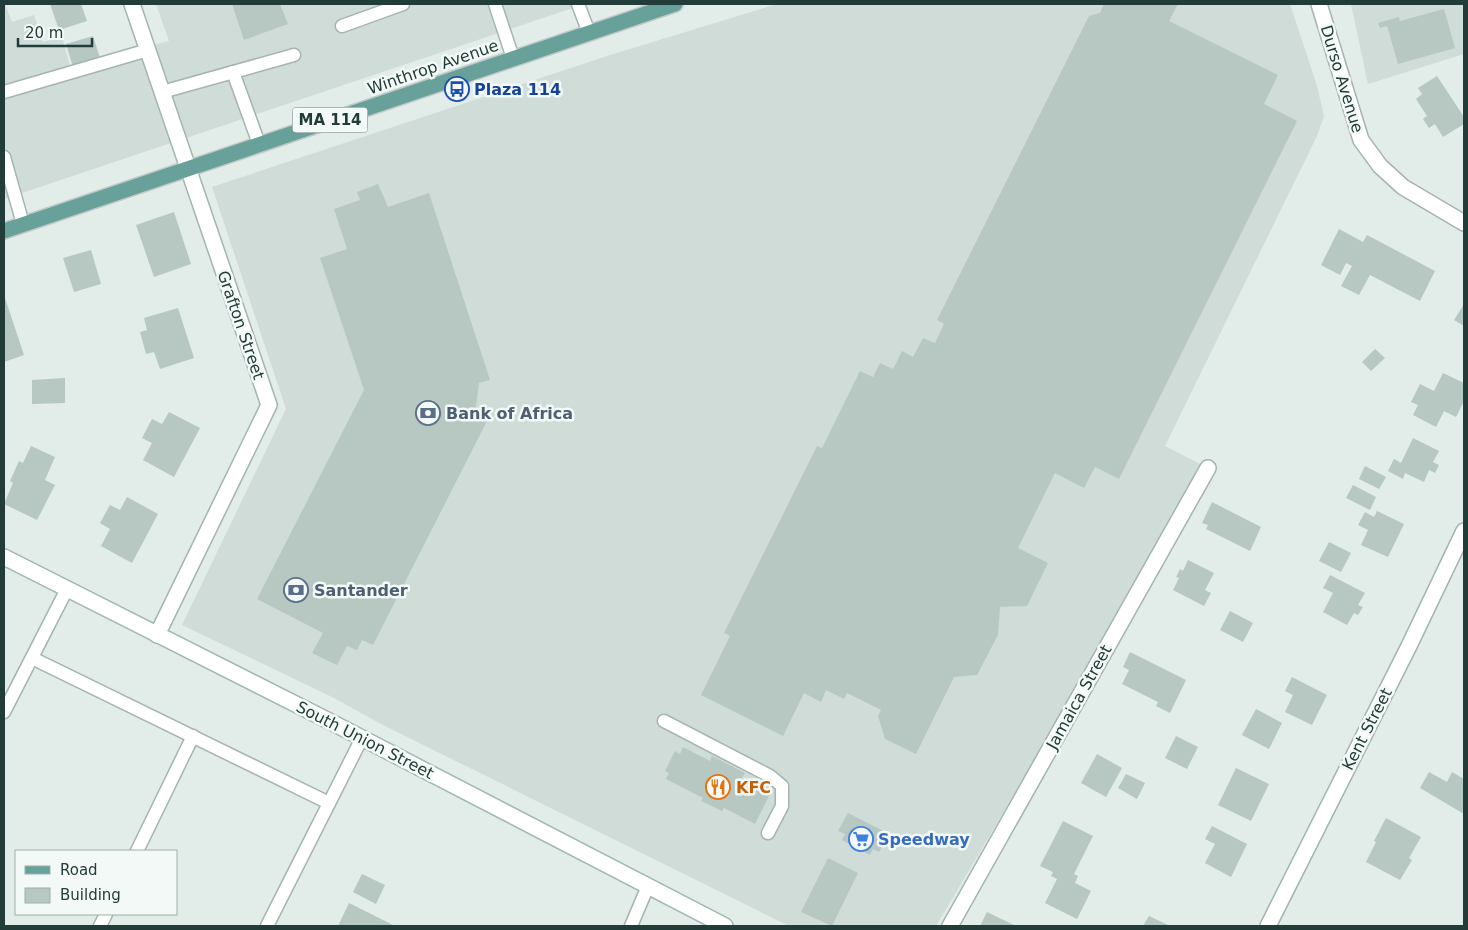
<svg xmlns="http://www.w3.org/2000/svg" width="1468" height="930" font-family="'DejaVu Sans',sans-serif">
<rect width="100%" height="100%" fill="#e2ece9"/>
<g fill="#d0dcd8">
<path d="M4 4H5L12 22 34 15 43 42 62 37 71 70 122 53 169 41 156 4H585L4 199Z"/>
<path d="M777 4H1290L1317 86 1324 116 1317 136 1165 446 1208 468 936 926H789L383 725 332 697 182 625 286 409 212 187 607 56Z"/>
<path d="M1351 4H1464V54L1368 84Z"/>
</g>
<g fill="#b7c7c2">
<path d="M50 4H81L87 21 59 30Z"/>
<path d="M232 4H280L288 24 244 40Z"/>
<path d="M1104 4H1178L1169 21 1278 75 1264 104 1297 121 1119 479 1095 467 1084 488 1055 473 1018 548 1048 563 1027 606 1000 607 998 635 977 675 954 677 916 754 885 739 878 716 881 710 847 693 844 699 826 690 821 702 804 693 783 736 701 695 730 636 724 633 817 446 822 448 860 371 873 377 880 363 893 369 902 351 913 357 923 338 935 343 944 324 937 320 1089 16 1100 13Z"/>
<path d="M1444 9 1455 48 1398 64 1387 26 1380 28 1378 23 1399 17 1400 21Z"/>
<path d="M93 36 100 58 73 67 66 44Z"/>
<path d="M1437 76 1464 117V124L1443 137 1435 124 1429 128 1423 119 1427 116 1416 99 1422 94 1418 88Z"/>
<path d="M378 184 388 207 429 193 490 380 479 383 475 414 487 421 373 645 362 640 357 650 347 646 337 665 312 653 323 633 257 599 364 390 320 258 347 249 334 209 360 200 357 192Z"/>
<path d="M174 212 191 264 154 277 136 225Z"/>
<path d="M1339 229 1363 242 1367 235 1435 271 1420 301 1370 275 1359 295 1341 286 1352 266 1346 263 1340 275 1321 265Z"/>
<path d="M91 250 101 284 74 292 63 258Z"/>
<path d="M4 295 24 355 4 362Z"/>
<path d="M1464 304V326L1454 320Z"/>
<path d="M178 308 194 358 160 369 154 352 146 354 140 332 147 330 144 318Z"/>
<path d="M1375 349 1385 358 1371 371 1362 362Z"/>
<path d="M1443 373 1464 383V401L1456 417 1444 411 1436 427 1413 415 1418 405 1411 402 1420 384 1434 391Z"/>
<path d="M65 378V403L32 404V380Z"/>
<path d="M169 412 200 428 174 477 143 460 152 443 142 438 152 419 162 424Z"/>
<path d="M1413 438 1439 451 1433 462 1439 465 1435 473 1429 470 1424 482 1405 473 1403 479 1388 471 1394 459 1401 463Z"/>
<path d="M31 446 55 457 45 480 55 485 37 520 4 504 13 483 10 481 19 461 23 463Z"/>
<path d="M1365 466 1386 477 1379 489 1359 479Z"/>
<path d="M1353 485 1376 497 1370 510 1346 498Z"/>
<path d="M127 497 158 514 132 563 101 546 110 529 100 523 110 505 120 510Z"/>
<path d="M1212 502 1261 527 1250 551 1206 529 1208 525 1202 523Z"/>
<path d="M1377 511 1404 524 1388 557 1361 545 1368 530 1358 525 1365 512 1374 517Z"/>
<path d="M1329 542 1351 553 1341 572 1319 561Z"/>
<path d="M1188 560 1214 573 1205 590 1211 593 1204 606 1173 590 1179 578 1176 577 1180 569 1183 571Z"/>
<path d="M1330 575 1365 593 1358 605 1363 607 1358 615 1354 613 1347 625 1323 612 1333 593 1323 588Z"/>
<path d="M1230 611 1253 623 1243 642 1220 630Z"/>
<path d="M1130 652 1186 680 1170 713 1156 706 1158 702 1122 684 1129 670 1123 667Z"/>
<path d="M1292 677 1327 695 1312 725 1285 712 1293 695 1285 691Z"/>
<path d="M1256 709 1282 723 1269 749 1242 735Z"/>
<path d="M1176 736 1198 747 1187 769 1165 758Z"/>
<path d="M683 747 710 761 712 756 745 773 741 779 770 794 755 824 724 808 722 811 701 801 703 798 666 779 669 773 665 771 675 751 680 754Z"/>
<path d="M1097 754 1122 768 1106 797 1081 783Z"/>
<path d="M1236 768 1269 784 1251 821 1218 805Z"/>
<path d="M1429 772 1447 782 1452 772 1464 779V814L1420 788Z"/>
<path d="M1126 774 1145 783 1137 799 1118 788Z"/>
<path d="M848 813 889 834 879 852 873 849 870 855 842 840 845 834 838 831Z"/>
<path d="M1386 818 1421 837 1409 858 1412 860 1400 880 1366 862 1376 842 1374 841Z"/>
<path d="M1063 821 1093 836 1074 874 1078 876 1075 883 1091 891 1077 919 1045 903 1057 879 1051 876 1053 872 1040 866Z"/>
<path d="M1212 826 1247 844 1231 877 1205 863 1215 844 1205 839Z"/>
<path d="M828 858 858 873 832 926 801 912Z"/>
<path d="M362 874 385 885 376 904 353 892Z"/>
<path d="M349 903 395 926H338Z"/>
<path d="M987 912 1016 926H980Z"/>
<path d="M1149 916 1170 926H1143Z"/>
</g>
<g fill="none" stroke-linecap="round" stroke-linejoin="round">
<defs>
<g id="lane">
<path d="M495 4 513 58"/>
<path d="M578 4 589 33"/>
<path d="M342 26 403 4"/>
<path d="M233 72 259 144"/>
<path d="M4 92 148 50"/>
<path d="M162 92 294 55"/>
<path d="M4 157 23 224"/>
<path d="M32 658 329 803"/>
<path d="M4 712 67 589"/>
<path d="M664 721 770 776 782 786V806L768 833"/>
<path d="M137 851 193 736"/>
<path d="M100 926 106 914"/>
<path d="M267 926 362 738"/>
<path d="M631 926 648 886"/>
</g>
<g id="street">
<path d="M132 4 269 405 157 635"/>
<path d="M1319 4 1361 140 1380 166 1403 187 1464 223"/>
<path d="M950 926 1208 468"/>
<path d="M1268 926 1409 646 1464 531"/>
</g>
<path id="secondary" d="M4 557 333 723 725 926"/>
<path id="primary" d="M4 231 675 4"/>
</defs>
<use href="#lane" stroke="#a5b4b1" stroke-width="15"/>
<use href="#street" stroke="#a5b4b1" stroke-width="18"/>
<use href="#secondary" stroke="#a0b8b2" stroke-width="18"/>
<use href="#primary" stroke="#c1c9c8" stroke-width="18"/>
<use href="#lane" stroke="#fff" stroke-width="12"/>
<use href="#street" stroke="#fff" stroke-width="15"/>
<use href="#secondary" stroke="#fff" stroke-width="15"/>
<use href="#primary" stroke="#67a199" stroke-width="15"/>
</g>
<defs>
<symbol id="bus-ring" viewBox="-11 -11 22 22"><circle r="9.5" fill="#f3f9f6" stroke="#1a4fb4" stroke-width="1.5"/><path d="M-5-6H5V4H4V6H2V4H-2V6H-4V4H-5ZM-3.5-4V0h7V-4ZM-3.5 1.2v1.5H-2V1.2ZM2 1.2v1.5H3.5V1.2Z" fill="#1a4fb4"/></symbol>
<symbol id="bank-ring" viewBox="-11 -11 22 22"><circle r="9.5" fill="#f3f9f6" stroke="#5c6f8a" stroke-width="1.5"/><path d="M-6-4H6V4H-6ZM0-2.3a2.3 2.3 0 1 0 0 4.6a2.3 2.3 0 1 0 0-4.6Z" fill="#5c6f8a"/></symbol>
<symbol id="restaurant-ring" viewBox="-11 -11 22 22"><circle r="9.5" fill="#f3f9f6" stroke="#e8710a" stroke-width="1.5"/><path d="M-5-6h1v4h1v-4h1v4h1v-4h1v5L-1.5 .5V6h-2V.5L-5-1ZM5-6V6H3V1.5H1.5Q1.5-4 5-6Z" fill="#e8710a"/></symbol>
<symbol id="supermarket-ring" viewBox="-11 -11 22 22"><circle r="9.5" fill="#f3f9f6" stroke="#3f7fe0" stroke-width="1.5"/><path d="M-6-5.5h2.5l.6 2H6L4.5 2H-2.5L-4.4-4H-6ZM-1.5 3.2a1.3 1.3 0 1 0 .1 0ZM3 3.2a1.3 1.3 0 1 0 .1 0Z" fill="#3f7fe0"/></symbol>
</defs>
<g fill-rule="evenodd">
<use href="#bus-ring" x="443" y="75" width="28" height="28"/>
<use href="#bank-ring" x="414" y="399" width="28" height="28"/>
<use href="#bank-ring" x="282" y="576" width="28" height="28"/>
<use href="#restaurant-ring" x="704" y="773" width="28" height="28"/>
<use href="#supermarket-ring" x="847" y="825" width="28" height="28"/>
</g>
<g text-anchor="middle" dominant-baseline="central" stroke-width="5" stroke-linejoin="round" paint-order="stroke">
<rect fill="#f3f9f6" stroke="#617572" stroke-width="1" x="292.5" y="107.5" width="75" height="25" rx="4"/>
<g font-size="15" font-weight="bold" fill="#223d39">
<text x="330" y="120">MA 114</text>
</g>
<g font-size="16" fill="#223d39" stroke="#f3f9f6">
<text transform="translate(433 67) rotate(-19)">Winthrop Avenue</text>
<text transform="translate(1342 79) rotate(73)">Durso Avenue</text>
<text transform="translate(241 325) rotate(71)">Grafton Street</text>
<text transform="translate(1079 697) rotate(-61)">Jamaica Street</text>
<text transform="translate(1367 729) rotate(-63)">Kent Street</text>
<text transform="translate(365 740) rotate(27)">South Union Street</text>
</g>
<g font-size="16" font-weight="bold" fill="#164399" stroke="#f3f9f6" text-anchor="start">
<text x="474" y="89">Plaza 114</text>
</g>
<g font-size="16" font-weight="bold" fill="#4e5e75" stroke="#f3f9f6" text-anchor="start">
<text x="446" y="413">Bank of Africa</text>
<text x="314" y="590">Santander</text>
</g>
<g font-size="16" font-weight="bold" fill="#c56008" stroke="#f3f9f6" text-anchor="start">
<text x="736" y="787">KFC</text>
</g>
<g font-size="16" font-weight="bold" fill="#366cbe" stroke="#f3f9f6" text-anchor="start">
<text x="878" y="839">Speedway</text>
</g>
</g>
<rect width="1468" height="930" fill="none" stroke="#223d39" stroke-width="10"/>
<rect x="15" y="850" width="162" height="65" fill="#f3f9f6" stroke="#9faeaa"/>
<rect x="25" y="866" width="25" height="8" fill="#67a199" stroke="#9faeaa"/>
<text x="60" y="875" font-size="15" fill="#223d39">Road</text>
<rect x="25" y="888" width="25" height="15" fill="#b7c7c2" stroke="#9faeaa"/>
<text x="60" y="900" font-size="15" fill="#223d39">Building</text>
<path d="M18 38v8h74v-8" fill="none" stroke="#223d39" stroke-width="2.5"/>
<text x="25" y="38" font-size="15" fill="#223d39" stroke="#f3f9f6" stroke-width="4" paint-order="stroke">20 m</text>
</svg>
